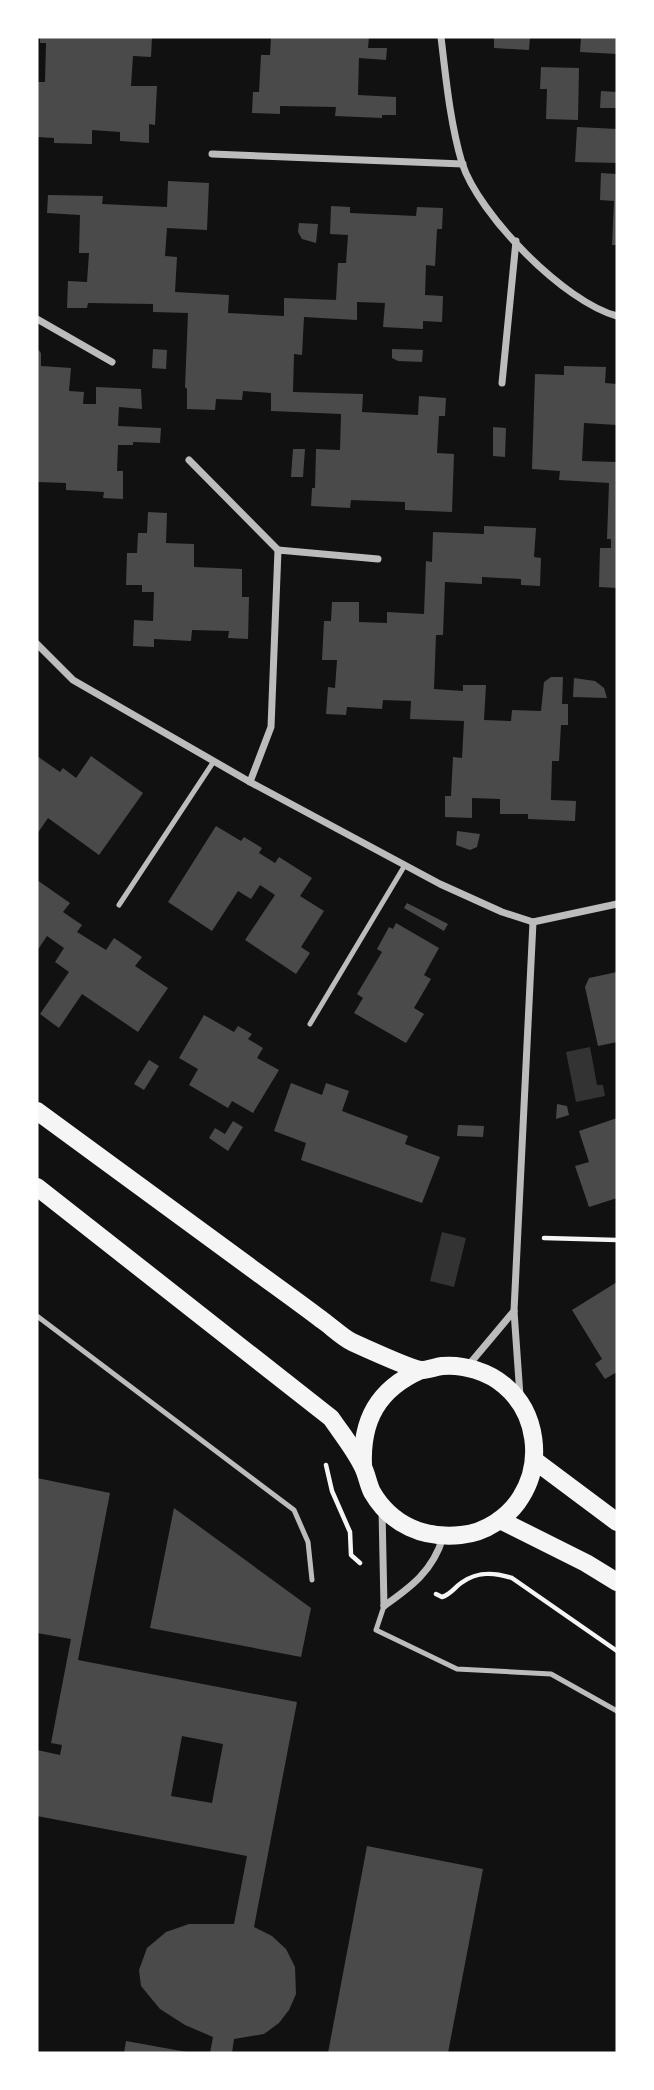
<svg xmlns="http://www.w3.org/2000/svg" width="654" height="2090" font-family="Rubik,sans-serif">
<rect width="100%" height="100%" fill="#111"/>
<g fill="#333">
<path d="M590 1047 597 1085H603L605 1096 576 1102 566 1052Z"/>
<path d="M442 1232 466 1238 454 1287 430 1281Z"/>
</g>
<g fill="#4a4a4a" fill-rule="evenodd">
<path d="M40 37H152L151 57 133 56 131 86H157L155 125 149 124V143L120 141V132L92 130V144L54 143V138L37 137V82H45L46 43H40Z"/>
<path d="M271 37H369L368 48H387L386 60 359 58 358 95 396 97V115H382V118L335 116 336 107 280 106V114L252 113 253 92H259L261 55H270Z"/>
<path d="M494 37H530L529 50 494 48Z"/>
<path d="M581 37H617V54L580 52Z"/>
<path d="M541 67 579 68 578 120 546 119 547 89H540Z"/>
<path d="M601 91 617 92V108H600Z"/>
<path d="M577 127 617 129V163L575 162Z"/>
<path d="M601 173 617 174V245H612L614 201 600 200Z"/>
<path d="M168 181 209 183 207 230 167 228 165 256 177 257 175 292 229 295 228 313 284 316V298L336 300 338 263H346L348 235 330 234 331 206 350 207V213L416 216 417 207 443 208 442 229H437L435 266 426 265 425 295 443 296 442 322 423 321V329L383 327 385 303 357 302V320L304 317 302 355 294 354 293 392 363 394 362 412 418 415 419 396 446 398 445 416H439L437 453 454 454 452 512 405 510V502L351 500 350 508 311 506 312 488H315L316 449 340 450 341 414 271 411V393L243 391 242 400 216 399 215 410 187 409V389L185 387 188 313 153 312V304L88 303 87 308H67L68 281 87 282 89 253H79L80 215 47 213 48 195 103 196 102 204 167 207Z"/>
<path d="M299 223 318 224 316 243 302 239 298 232Z"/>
<path d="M37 348 41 353V366L71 368 69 391 84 392 83 404H96V387L141 389 142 409 119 407 118 426 161 428 160 443 133 442V445H118L117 471H123V499L103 498 104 492 66 490V483L37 482Z"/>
<path d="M153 349 167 350 166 369 152 368Z"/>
<path d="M392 349 423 350 422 362 398 361 392 358Z"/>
<path d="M564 366 606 367 605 383 617 384V425L584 423 582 461 617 462V588L599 587 600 548H611V539H607L609 483 559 480 560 471 532 469 535 374 564 375Z"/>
<path d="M493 427 506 428 505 457 493 456Z"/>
<path d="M293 449H305L303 477H291Z"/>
<path d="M148 512 167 513 166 543 194 544V567L242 569V597H249L248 639 228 638 229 631 192 630 191 641 154 639V647L133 646 134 620 153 621 154 592H142V585H126L127 553H137L138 533H147Z"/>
<path d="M484 526 536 528 534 557 541 558 540 586 521 585V579L482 577V584L445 582 443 635H436L434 689 463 691V685H486L484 720 511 721 512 710 541 711 544 682 551 677H563L562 704H568V725H561L559 761H552L551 800 576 801 575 821 528 819V814H500V799L472 798V818L445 817V796H451L453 757 462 758 464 721 410 719 411 701 383 700 382 709 347 707 346 715 326 714 328 687 335 688 337 660H322L324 621H331L332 602H359V622L387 623V612L424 614 426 561 432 562 433 532 484 534Z"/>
<path d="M574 678 595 681 604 688 607 698 573 697Z"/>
<path d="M37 756 60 772 63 768 76 778 91 756 143 793 99 855 48 818 37 834Z"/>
<path d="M216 826 241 841 244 837 262 848 259 853 275 863 279 857 312 878 300 896 324 911 301 947 310 953 296 974 245 940 275 895 260 885 251 899 238 891 212 931 168 902Z"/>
<path d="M457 831 480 834 477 847 470 850 456 845Z"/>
<path d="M37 880 70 903 63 912 82 925 77 932 106 950 114 938 142 957 135 966 168 988 138 1032 82 994 59 1028 40 1014 69 972 55 962 64 948 47 936 37 951Z"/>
<path d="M407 903 448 924 444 931 404 908Z"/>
<path d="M396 923 439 948 424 975 431 979 414 1008 424 1014 406 1043 354 1013 363 998 357 994 382 952 377 949 389 927 393 929Z"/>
<path d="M617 972V1042L598 1046 585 987 589 978Z"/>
<path d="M204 1015 234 1032 238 1026 252 1034 248 1039 263 1048 257 1058 279 1070 253 1113 232 1101 228 1108 189 1085 198 1069 179 1058Z"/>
<path d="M149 1060 159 1066 144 1090 134 1084Z"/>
<path d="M291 1083 322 1095 326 1083 349 1091 342 1111 408 1136 405 1144 440 1157 422 1203 301 1160 306 1143 274 1131Z"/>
<path d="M557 1104 567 1106 569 1115 556 1119Z"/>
<path d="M617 1118V1198L589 1207 575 1166 589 1162 579 1131Z"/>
<path d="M233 1121 243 1127 228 1151 209 1138 215 1128 225 1134Z"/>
<path d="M458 1125 484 1126 483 1137 457 1136Z"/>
<path d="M617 1282V1372L605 1379 595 1364 602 1359 572 1310Z"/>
<path d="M37 1478 110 1493 78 1660 297 1702 254 1927 272 1936 286 1949 295 1967 296 1994 289 2010 279 2023 264 2034 234 2039 232 2053H210L213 2037 185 2025 160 2009 141 1986 139 1970 147 1948 166 1932 189 1924H234L247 1856 37 1816V1750L60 1755 62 1745 51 1743 71 1639 37 1633ZM182 1736 223 1744 212 1803 171 1796Z"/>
<path d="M174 1508 311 1608 301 1657 150 1628Z"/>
<path d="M367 1846 483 1869 448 2053H328Z"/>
<path d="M126 2041 187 2052V2053H124Z"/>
</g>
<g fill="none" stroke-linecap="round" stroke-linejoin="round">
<g stroke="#f5f5f5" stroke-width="4.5">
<path d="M544 1238 617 1240"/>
<path d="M326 1465 332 1491 350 1532 351 1555 360 1563"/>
<path d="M436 1594 442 1597C451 1594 454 1588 461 1583 477 1571 494 1572 512 1578L617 1651"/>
</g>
<g stroke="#bcbcbc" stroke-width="5">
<path d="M119 905 214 761"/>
<path d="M310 1024 405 865"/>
<path d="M37 1316 294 1510 308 1542 312 1580"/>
<path d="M384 1606 376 1630 457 1669 551 1674 617 1711"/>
</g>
<g stroke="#bcbcbc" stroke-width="7">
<path d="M441 37C446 79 450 122 462 163 479 215 564 302 617 316"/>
<path d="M212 154 463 164"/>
<path d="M37 319 112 362"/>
<path d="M502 383 516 241"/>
<path d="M189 460 278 550"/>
<path d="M37 644 73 680 250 782 440 884 502 912 533 922 617 904"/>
<path d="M250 782 271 727 278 550 378 559"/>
<path d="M467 1367 514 1311"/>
<path d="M520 1396 514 1311 533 922"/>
<path d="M382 1510 384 1606"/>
<path d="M384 1606C411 1587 433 1571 443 1537"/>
</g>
<g stroke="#f5f5f5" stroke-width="18">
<path d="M37 1111C111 1165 185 1219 258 1273 280 1289 301 1304 322 1320 332 1327 342 1337 352 1342 363 1347 411 1369 421 1370 427 1370 435 1367 442 1366 464 1364 489 1372 505 1386 537 1413 543 1462 521 1497 509 1517 485 1533 461 1535 424 1539 391 1525 372 1492 368 1484 367 1475 363 1467 355 1450 342 1434 331 1418L37 1187"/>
<path d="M534 1460 617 1522"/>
<path d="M363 1466C361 1420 378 1389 421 1370"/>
<path d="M500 1520 586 1563 617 1582"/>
</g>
</g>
<rect width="654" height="2090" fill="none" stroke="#ffffff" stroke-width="77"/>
</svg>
